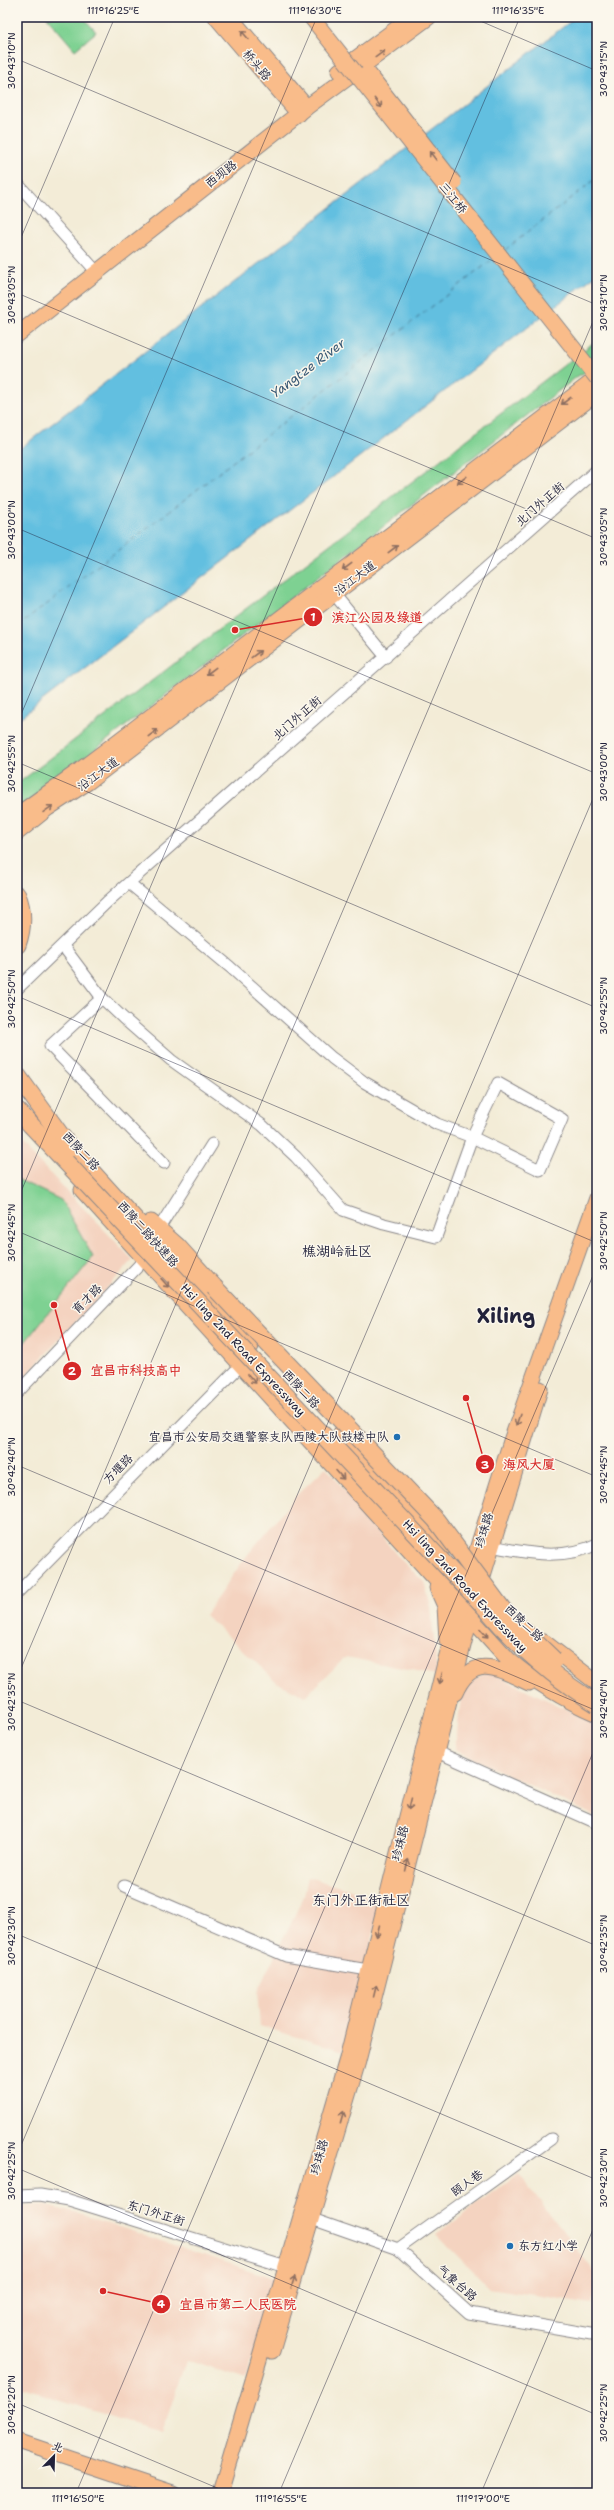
<svg xmlns="http://www.w3.org/2000/svg" width="614" height="2510" font-family="'Shantell Sans','LXGW WenKai TC',sans-serif">
<rect width="100%" height="100%" fill="#fbf7ec"/>
<filter id="ink" filterUnits="userSpaceOnUse"><feTurbulence type="fractalNoise" baseFrequency=".025" numOctaves="2"/><feDisplacementMap in="SourceGraphic" scale="8" xChannelSelector="R" yChannelSelector="G"/><feConvolveMatrix kernelMatrix="1 2 1 2 8 2 1 2 1" color-interpolation-filters="sRGB"/></filter>
<filter id="wash" filterUnits="userSpaceOnUse"><feTurbulence type="fractalNoise" baseFrequency=".012" numOctaves="4" result="noise"/><feDisplacementMap in="SourceGraphic" scale="16" xChannelSelector="R" yChannelSelector="G"/><feGaussianBlur stdDeviation="0.9" result="paint"/><feColorMatrix in="noise" values="0 0 0 0 0 0 0 0 0 0 0 0 0 0 0 0 0 1.4 0 .05"/><feComposite in="paint" operator="in"/></filter>
<g filter="url(#wash)">
<rect width="100%" height="100%" fill="#f3ecd7"/>
<g fill="#f4d3c0">
<path d="M17 1139 133 1260 17 1385Z"/>
<path d="M326 1467 399 1558 424 1582 431 1607 437 1675 346 1657 305 1696 278 1683 205 1615 245 1558 297 1495Z"/>
<path d="M488 1671 597 1724V1817L455 1750 462 1688Z"/>
<path d="M308 1877 382 1900 344 2051 260 2026 257 1992 304 1896Z"/>
<path d="M519 2174 597 2275 593 2304 489 2288 436 2234Z"/>
<path d="M43 2205 80 2214 276 2279 246 2380 186 2360 162 2433 17 2386V2206Z"/>
</g>
<g fill="#7ed192" stroke="#507a66">
<path d="M47 17H83L96 32 75 50Z"/>
<path d="M597 340V366L578 376 17 810V784Z"/>
<path d="M17 1179 61 1200 93 1257 17 1352Z"/>
</g>
<path fill="#62bfe0" stroke="#42708e" d="M576 17H597V274L17 720V451Z"/>
<g fill="none" stroke-linecap="round" stroke-linejoin="round">
<g stroke="#385975" stroke-width="1" stroke-dasharray="5 4" stroke-linecap="butt">
<path d="M505 250 597 178"/>
<path d="M17 627 158 520 493 259"/>
</g>
</g>
</g>
<g filter="url(#ink)">
<g fill="none" stroke-linecap="round" stroke-linejoin="round">
<defs>
<g id="minor">
<path d="M17 183 96 271"/>
<path d="M334 594 386 657"/>
<path d="M63 946 102 998 123 1018 171 1060 262 1125 296 1157 343 1210 384 1224 436 1237 472 1137 437 1124 364 1082 332 1058 230 967 129 883"/>
<path d="M17 989 107 902 597 470"/>
<path d="M102 998 50 1046 164 1163"/>
<path d="M498 1083 562 1119 540 1170 472 1137Z"/>
<path d="M156 1233 212 1144"/>
<path d="M17 1393 144 1260"/>
<path d="M491 1546C526 1553 563 1561 597 1544"/>
<path d="M17 1593 240 1366"/>
<path d="M435 1751 597 1823"/>
<path d="M124 1886 286 1956 368 1970"/>
<path d="M17 2196 40 2195 69 2200 286 2267"/>
<path d="M312 2219 398 2249 469 2313 597 2335"/>
<path d="M398 2249 551 2139"/>
</g>
<g id="major">
<path d="M216 17 299 114"/>
<path d="M230 17 303 103"/>
<path d="M339 71 412 17"/>
<path d="M17 335 307 107 429 17"/>
<path d="M17 815 80 770 597 378"/>
<path d="M17 833 48 808 88 782 597 393"/>
<path d="M82 1190 509 1660C536 1683 565 1700 597 1714"/>
<path d="M341 1433 448 1546"/>
<path d="M437 1588 445 1606 447 1640"/>
<path d="M544 1642 597 1683"/>
<path d="M455 1693C473 1652 499 1669 529 1683"/>
<path d="M272 2351 358 2061 470 1618 540 1389"/>
<path d="M17 2441 173 2493"/>
<path d="M220 2493 347 2059 446 1659 479 1543 511 1441 597 1198"/>
</g>
<g id="highway">
<path d="M17 895C24 912 23 928 17 945"/>
<path d="M17 1110 31 1125"/>
<path d="M61 1138 250 1346"/>
<path d="M151 1223 177 1246 214 1287"/>
</g>
</defs>
<use href="#minor" stroke="#8a8789" stroke-width="13"/>
<use href="#major" stroke="#8a8789" stroke-width="17"/>
<use href="#highway" stroke="#8a8789" stroke-width="19"/>
<use href="#minor" stroke="#fff" stroke-width="11"/>
<use href="#major" stroke="#f9bc8a" stroke-width="15"/>
<use href="#highway" stroke="#f9bc8a" stroke-width="17"/>
<defs>
<g id="major-bridge">
<path d="M311 17 597 378"/>
<path d="M368 73 454 183"/>
</g>
<g id="highway-bridge">
<path d="M17 1075 70 1148"/>
<path d="M31 1125 485 1607C517 1645 554 1678 597 1704"/>
<path d="M214 1287 436 1520 506 1614"/>
<path d="M498 1606 554 1660"/>
</g>
</defs>
<use href="#major-bridge" stroke="#8a8789" stroke-width="17" stroke-linecap="butt"/>
<use href="#highway-bridge" stroke="#8a8789" stroke-width="19" stroke-linecap="butt"/>
<use href="#major-bridge" stroke="#f9bc8a" stroke-width="15"/>
<use href="#highway-bridge" stroke="#f9bc8a" stroke-width="17"/>
</g>
<defs><path id="oneway-shaft" d="M-6 0H5M1.5-3L5.5 0L1.5 3" fill="none" stroke-width="1.6" stroke-linecap="round" stroke-linejoin="round"/></defs>
<g stroke="#8e6f62">
<use href="#oneway-shaft" transform="translate(245 35) rotate(-130)"/>
<use href="#oneway-shaft" transform="translate(380 54) rotate(-36)"/>
<use href="#oneway-shaft" transform="translate(378 103) rotate(52)"/>
<use href="#oneway-shaft" transform="translate(433 156) rotate(-128)"/>
<use href="#oneway-shaft" transform="translate(566 401) rotate(143)"/>
<use href="#oneway-shaft" transform="translate(462 480) rotate(143)"/>
<use href="#oneway-shaft" transform="translate(393 549) rotate(-37)"/>
<use href="#oneway-shaft" transform="translate(347 567) rotate(143)"/>
<use href="#oneway-shaft" transform="translate(256 654) rotate(-37)"/>
<use href="#oneway-shaft" transform="translate(211 671) rotate(143)"/>
<use href="#oneway-shaft" transform="translate(153 733) rotate(-37)"/>
<use href="#oneway-shaft" transform="translate(48 809) rotate(-35)"/>
<use href="#oneway-shaft" transform="translate(165 1283) rotate(48)"/>
<use href="#oneway-shaft" transform="translate(252 1379) rotate(48)"/>
<use href="#oneway-shaft" transform="translate(518 1420) rotate(109)"/>
<use href="#oneway-shaft" transform="translate(340 1475) rotate(48)"/>
<use href="#oneway-shaft" transform="translate(484 1633) rotate(47)"/>
<use href="#oneway-shaft" transform="translate(441 1678) rotate(104)"/>
<use href="#oneway-shaft" transform="translate(410 1804) rotate(104)"/>
<use href="#oneway-shaft" transform="translate(407 1865) rotate(-76)"/>
<use href="#oneway-shaft" transform="translate(378 1931) rotate(104)"/>
<use href="#oneway-shaft" transform="translate(375 1991) rotate(-76)"/>
<use href="#oneway-shaft" transform="translate(342 2117) rotate(-74)"/>
<use href="#oneway-shaft" transform="translate(293 2282) rotate(-73)"/>
</g>
</g>
<path fill="none" stroke="#22223b" stroke-width="1" stroke-opacity="0.45" d="M471 17 597 71M17 59 597 305M17 247 115 17M17 293 597 539M17 528 597 774M17 724 317 17M17 762 597 1008M17 996 597 1243M17 1201 520 17M17 1231 597 1477M17 1465 597 1711M17 1678 597 312M17 1700 597 1946M17 1934 597 2180M17 2155 597 789M17 2168 597 2415M17 2403 229 2493M76 2493 597 1266M279 2493 597 1743M481 2493 597 2220"/>
<g fill="#1f6fb2" stroke="#fbf7ec" stroke-width="1.5">
<circle cx="397" cy="1437" r="4"/>
<circle cx="510" cy="2246" r="4"/>
</g>
<g text-anchor="middle" dominant-baseline="central" stroke-width="3" stroke-linejoin="round" paint-order="stroke">
<g font-size="12" fill="#22223b" stroke="#fbf7ec">
<text transform="translate(257 65) rotate(50)">桥头路</text>
<text transform="translate(221 174) rotate(-38)">西坝路</text>
<text transform="translate(453 198) rotate(51)">三江桥</text>
<text transform="translate(540 504) rotate(-41)">北门外正街</text>
<text transform="translate(355 578) rotate(-37)">沿江大道</text>
<text transform="translate(297 718) rotate(-41)">北门外正街</text>
<text transform="translate(98 774) rotate(-36)">沿江大道</text>
<text transform="translate(81 1151) rotate(47)">西陵二路</text>
<text transform="translate(148 1234) rotate(48)">西陵二路快速路</text>
<text transform="translate(87 1299) rotate(-45)">育才路</text>
<text transform="translate(243 1350) rotate(47)">Hsi ling 2nd Road Expressway</text>
<text transform="translate(301 1389) rotate(47)">西陵二路</text>
<text transform="translate(118 1469) rotate(-45)">方堰路</text>
<text transform="translate(484 1530) rotate(-73)">珍珠路</text>
<text transform="translate(465 1586) rotate(47)">Hsi ling 2nd Road Expressway</text>
<text transform="translate(524 1623) rotate(43)">西陵二路</text>
<text transform="translate(400 1843) rotate(-76)">珍珠路</text>
<text transform="translate(319 2157) rotate(-74)">珍珠路</text>
<text transform="translate(467 2183) rotate(-36)">颐人巷</text>
<text transform="translate(156 2213) rotate(17)">东门外正街</text>
<text transform="translate(457 2283) rotate(41)">气象台路</text>
</g>
<g font-size="12" fill="#22223b" stroke="#fbf7ec" text-anchor="end">
<text x="389" y="1437">宜昌市公安局交通警察支队西陵大队鼓楼中队</text>
<text x="518" y="2246" text-anchor="start">东方红小学</text>
</g>
<g font-size="13" font-style="italic" fill="#385975" stroke="#fbf7ec">
<text transform="translate(308 368) rotate(-37)">Yangtze River</text>
</g>
<g font-size="14" fill="#22223b" stroke="#fbf7ec">
<text x="337" y="1251">樵湖岭社区</text>
<text x="361" y="1900">东门外正街社区</text>
</g>
<g font-size="20" font-weight="bold" fill="#22223b" stroke="#fbf7ec">
<text x="506" y="1316">Xiling</text>
</g>
</g>
<path fill="none" stroke="#d62828" stroke-width="1.5" d="M235 630L313 617M54 1305L72 1371M466 1398L485 1464M103 2291L161 2304"/>
<g fill="#d62828" stroke="#fbf7ec" stroke-width="1.5">
<circle cx="235" cy="630" r="4"/>
<circle cx="54" cy="1305" r="4"/>
<circle cx="466" cy="1398" r="4"/>
<circle cx="103" cy="2291" r="4"/>
<circle cx="313" cy="617" r="10"/>
<circle cx="72" cy="1371" r="10"/>
<circle cx="485" cy="1464" r="10"/>
<circle cx="161" cy="2304" r="10"/>
</g>
<g font-size="12" text-anchor="middle" font-weight="bold" fill="#fff">
<text x="313" y="621">1</text>
<text x="72" y="1375">2</text>
<text x="485" y="1469">3</text>
<text x="161" y="2308">4</text>
</g>
<g font-size="13" text-anchor="middle" font-weight="bold" fill="#d62828" stroke="#fbf7ec" stroke-width="3" stroke-linejoin="round" paint-order="stroke">
<text x="377" y="622">滨江公园及绿道</text>
<text x="136" y="1375">宜昌市科技高中</text>
<text x="529" y="1469">海风大厦</text>
<text x="238" y="2309">宜昌市第二人民医院</text>
</g>
<rect width="614" height="2510" fill="none" stroke="#fbf7ec" stroke-width="44"/>
<g transform="translate(54 2456) rotate(23)" stroke="#fbf7ec" stroke-width="3" paint-order="stroke">
<path d="M0-3L7 15L0 10L-7 15Z" fill="#22223b"/>
<text y="-6" font-size="11" font-weight="bold" text-anchor="middle" fill="#22223b">北</text>
</g>
<rect x="22" y="22" width="570" height="2466" fill="none" stroke="#22223b" stroke-width="1.5"/>
<g font-size="10" text-anchor="middle" fill="#22223b">
<text x="113" y="14">111°16'25"E</text>
<text x="315" y="14">111°16'30"E</text>
<text x="518" y="14">111°16'35"E</text>
<text transform="translate(11 61) rotate(-90)" y="4">30°43'10"N</text>
<text transform="translate(603 69) rotate(-90)" y="4">30°43'15"N</text>
<text transform="translate(11 295) rotate(-90)" y="4">30°43'05"N</text>
<text transform="translate(603 303) rotate(-90)" y="4">30°43'10"N</text>
<text transform="translate(11 530) rotate(-90)" y="4">30°43'00"N</text>
<text transform="translate(603 537) rotate(-90)" y="4">30°43'05"N</text>
<text transform="translate(11 764) rotate(-90)" y="4">30°42'55"N</text>
<text transform="translate(603 772) rotate(-90)" y="4">30°43'00"N</text>
<text transform="translate(11 999) rotate(-90)" y="4">30°42'50"N</text>
<text transform="translate(603 1006) rotate(-90)" y="4">30°42'55"N</text>
<text transform="translate(11 1233) rotate(-90)" y="4">30°42'45"N</text>
<text transform="translate(603 1241) rotate(-90)" y="4">30°42'50"N</text>
<text transform="translate(11 1467) rotate(-90)" y="4">30°42'40"N</text>
<text transform="translate(603 1475) rotate(-90)" y="4">30°42'45"N</text>
<text transform="translate(11 1702) rotate(-90)" y="4">30°42'35"N</text>
<text transform="translate(603 1709) rotate(-90)" y="4">30°42'40"N</text>
<text transform="translate(11 1936) rotate(-90)" y="4">30°42'30"N</text>
<text transform="translate(603 1944) rotate(-90)" y="4">30°42'35"N</text>
<text transform="translate(11 2171) rotate(-90)" y="4">30°42'25"N</text>
<text transform="translate(603 2178) rotate(-90)" y="4">30°42'30"N</text>
<text transform="translate(11 2405) rotate(-90)" y="4">30°42'20"N</text>
<text transform="translate(603 2413) rotate(-90)" y="4">30°42'25"N</text>
<text x="78" y="2502">111°16'50"E</text>
<text x="281" y="2502">111°16'55"E</text>
<text x="483" y="2502">111°17'00"E</text>
</g>
</svg>
